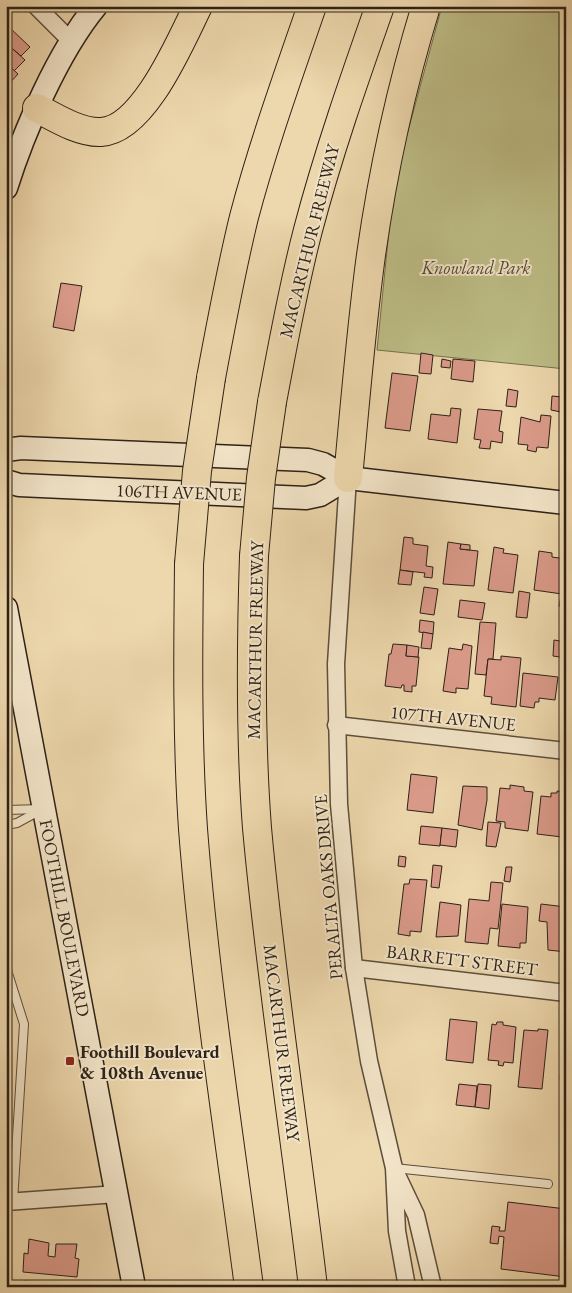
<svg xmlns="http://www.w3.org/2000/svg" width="572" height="1293" font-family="'EB Garamond',serif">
<rect width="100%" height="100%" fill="#edd7ac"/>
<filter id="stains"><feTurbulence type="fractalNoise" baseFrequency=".004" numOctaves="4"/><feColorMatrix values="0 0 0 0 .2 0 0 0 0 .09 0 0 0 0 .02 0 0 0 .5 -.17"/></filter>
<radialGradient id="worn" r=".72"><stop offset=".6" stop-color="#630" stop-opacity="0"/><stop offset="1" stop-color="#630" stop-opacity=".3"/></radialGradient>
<path fill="#bdbd86" stroke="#756f4e" d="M442 6H566V369L377 350 390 221 401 157Z"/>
<g fill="#da9a89" stroke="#2d2117">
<path d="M9 27 30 47 21 56 6 43V30Z"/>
<path d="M6 43 25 60 14 71 6 63Z"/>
<path d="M6 63 18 74 7 86 6 85Z"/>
<path d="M61 283 82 286 74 331 53 327Z"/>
<path d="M421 353 433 355 431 374 419 373Z"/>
<path d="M442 359 451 361 450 368 441 367Z"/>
<path d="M453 359 475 361 473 382 451 379Z"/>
<path d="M392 373 418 376 410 431 385 428Z"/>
<path d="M508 389 518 391 516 407 506 406Z"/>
<path d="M552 396 562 397 561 412 551 410Z"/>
<path d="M451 408 461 409 457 443 428 439 431 414 450 416Z"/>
<path d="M478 409 502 411 499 431 503 432 502 443 491 441 490 449 479 448 481 440 474 439Z"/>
<path d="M541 415 551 416 548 448 537 447 536 452 527 450 528 445 518 444 521 417 540 422Z"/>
<path d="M566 425V450L563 449Z"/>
<path d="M404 537 413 538V544L428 546 426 566 433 567 432 578 424 577 425 573 400 570Z"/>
<path d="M448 542 461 544 460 549 478 551 474 586 443 584Z"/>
<path d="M461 544 470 545V550L460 549Z"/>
<path d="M494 547 504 549 503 553 518 555 513 593 488 590Z"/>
<path d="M539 551 552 553V557L566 559 562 594 534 590Z"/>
<path d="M400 570 413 572 411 585 398 584Z"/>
<path d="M424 587 438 589 434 615 420 613Z"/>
<path d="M519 591 530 593 527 618 516 617Z"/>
<path d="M562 591H566V607L559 606Z"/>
<path d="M460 600 485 603 482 620 458 617Z"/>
<path d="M420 620 434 622 433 634 419 632Z"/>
<path d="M480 622 496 623 493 659H488L486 675 475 674Z"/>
<path d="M423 632 433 634 431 649 421 648Z"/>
<path d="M554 640 566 642V658L553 656Z"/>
<path d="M393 644 407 645 406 656 419 657 416 686H412V692L404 691V685H402L401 688 385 686 389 654H391Z"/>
<path d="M463 644 472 646 468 689 456 688V693L443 691 449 648 462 650Z"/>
<path d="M407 645 419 647 418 657 406 656Z"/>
<path d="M501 656 521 658 516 707 491 704 492 697 484 696 488 659 501 660Z"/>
<path d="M523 673 558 677 555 700 539 698V702H535L534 708 520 706Z"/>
<path d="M411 774 437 777 433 813 407 810Z"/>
<path d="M510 785 524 787V791L533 792 528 831 505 828V822L496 821 500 788 510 789Z"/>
<path d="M463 786 487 787V800L482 830 458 825Z"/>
<path d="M557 791 566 792 562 837 537 834 541 796 551 797V793H557Z"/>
<path d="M488 822 501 823 496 847 486 846Z"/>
<path d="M421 826 442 828 440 846 419 844Z"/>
<path d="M442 828 458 830 456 847 440 845Z"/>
<path d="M566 847V870H563Z"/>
<path d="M399 856 406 857 405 867 398 866Z"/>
<path d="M433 865 442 866 439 888 431 887Z"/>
<path d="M506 867H512L510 882 504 881Z"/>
<path d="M410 879 427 880 421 932 410 931V936L398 934 404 884H409Z"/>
<path d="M491 882 503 883 498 929 490 928 488 944 465 942 469 899 489 901Z"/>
<path d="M440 902 461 905 458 936 436 937Z"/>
<path d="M502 904 528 907 526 943H520V948L498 946Z"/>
<path d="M541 904 566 907V952L548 950 547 922 539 921Z"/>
<path d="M450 1019 477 1022 473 1063 446 1060Z"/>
<path d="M497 1022H503V1025L516 1027 513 1063 504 1062 503 1066 498 1065 499 1061 488 1060 492 1024 496 1025Z"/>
<path d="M538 1029 548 1030 542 1089 518 1087 524 1030 538 1031Z"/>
<path d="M564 1034 566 1035V1084H562L563 1079H560Z"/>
<path d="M459 1084 477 1086 475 1107 456 1105Z"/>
<path d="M478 1084 491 1085 489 1109 475 1107Z"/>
<path d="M508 1202 566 1209V1277L501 1269 504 1237 499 1236 498 1244 490 1243 492 1226 500 1227 499 1231H505Z"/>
<path d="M29 1239 49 1243 48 1256 55 1257 56 1244H77L75 1258 79 1259 77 1277 23 1272 24 1253 28 1254Z"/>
<path d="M24 1281 42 1282 41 1285 52 1287H23Z"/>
</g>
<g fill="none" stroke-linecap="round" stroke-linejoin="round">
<defs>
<g id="lane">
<path d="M6 810 42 809"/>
<path d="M6 825 17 823 41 810"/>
<path d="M6 967 24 1024 13 1202"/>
<path d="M394 1168 548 1184"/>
</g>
<g id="street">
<path d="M36 6 72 42"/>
<path d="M348 478 336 664 339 804 354 968 369 1061 394 1168 397 1231 407 1287"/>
<path d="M336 725 566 751"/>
<path d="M354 968 566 993"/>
<path d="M397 1175 416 1215 433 1287"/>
<path d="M6 1202 117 1194"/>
</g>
<g id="secondary">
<path d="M6 188C24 131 58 52 96 6"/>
<path d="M6 450 21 448 308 460 323 464 348 478 566 503"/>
<path d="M6 481 19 485 306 498 320 495 348 478"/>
<path d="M6 608 134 1287"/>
</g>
<g id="highway">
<path d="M37 108C56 118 80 133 101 132 144 130 181 40 198 6"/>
<path d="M211 378C221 324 231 270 244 217 263 145 288 76 312 6"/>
<path d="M272 402C283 344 293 287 308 230 328 154 354 80 380 6"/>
<path d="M348 478C355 404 361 329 371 255 383 170 401 88 426 6"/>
<path d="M254 556C251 646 250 737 257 828 271 982 295 1134 313 1287"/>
<path d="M189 564C188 652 187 740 193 829 205 982 229 1134 249 1287"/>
</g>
</defs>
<use href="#lane" stroke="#5d4e3c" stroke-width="10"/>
<use href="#street" stroke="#5d4e3c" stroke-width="19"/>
<use href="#secondary" stroke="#2d2117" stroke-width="25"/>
<use href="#highway" stroke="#2d2117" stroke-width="30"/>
<use href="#lane" stroke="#f3e5c9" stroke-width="8"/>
<use href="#street" stroke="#f3e5c9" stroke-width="16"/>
<use href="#secondary" stroke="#f3e5c9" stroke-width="22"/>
<use href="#highway" stroke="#edd7ac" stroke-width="28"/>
<defs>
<g id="highway-bridge">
<path d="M254 556 261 478 272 402"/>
<path d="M189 564 197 471 211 378"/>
</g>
</defs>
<use href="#highway-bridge" stroke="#2d2117" stroke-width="30" stroke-linecap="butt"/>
<use href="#highway-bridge" stroke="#edd7ac" stroke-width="28"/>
</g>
<rect fill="#8f2418" stroke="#f3e5c9" stroke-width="2" x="65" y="1056" width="10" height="10" rx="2.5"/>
<g text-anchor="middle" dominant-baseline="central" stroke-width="4" stroke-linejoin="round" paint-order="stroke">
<g font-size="18" fill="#2d2117" stroke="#f3e5c9">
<text transform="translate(309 241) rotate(-76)">MACARTHUR FREEWAY</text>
<text transform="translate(179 492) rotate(2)">106TH AVENUE</text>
<text transform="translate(255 640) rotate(-89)">MACARTHUR FREEWAY</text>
<text transform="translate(453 718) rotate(6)">107TH AVENUE</text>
<text transform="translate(328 887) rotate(-95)">PERALTA OAKS DRIVE</text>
<text transform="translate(65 918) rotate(79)">FOOTHILL BOULEVARD</text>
<text transform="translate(462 960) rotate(7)">BARRETT STREET</text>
<text transform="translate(282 1043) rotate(83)">MACARTHUR FREEWAY</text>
</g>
<g font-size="18" font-style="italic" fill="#514833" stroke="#f3e5c9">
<text x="476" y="267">Knowland Park</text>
</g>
<g font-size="18" font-weight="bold" fill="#2d2117" stroke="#f3e5c9" text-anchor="start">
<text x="80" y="1051">Foothill Boulevard<tspan x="80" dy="21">&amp; 108th Avenue</tspan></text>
</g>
</g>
<rect width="572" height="1293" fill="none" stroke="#edd7ac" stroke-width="25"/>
<rect x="8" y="8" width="557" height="1278" fill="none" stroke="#2d2117" stroke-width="2.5"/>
<rect x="12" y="12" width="547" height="1268" fill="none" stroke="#2d2117"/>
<rect width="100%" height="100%" filter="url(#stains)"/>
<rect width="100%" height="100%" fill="url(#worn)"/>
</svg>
